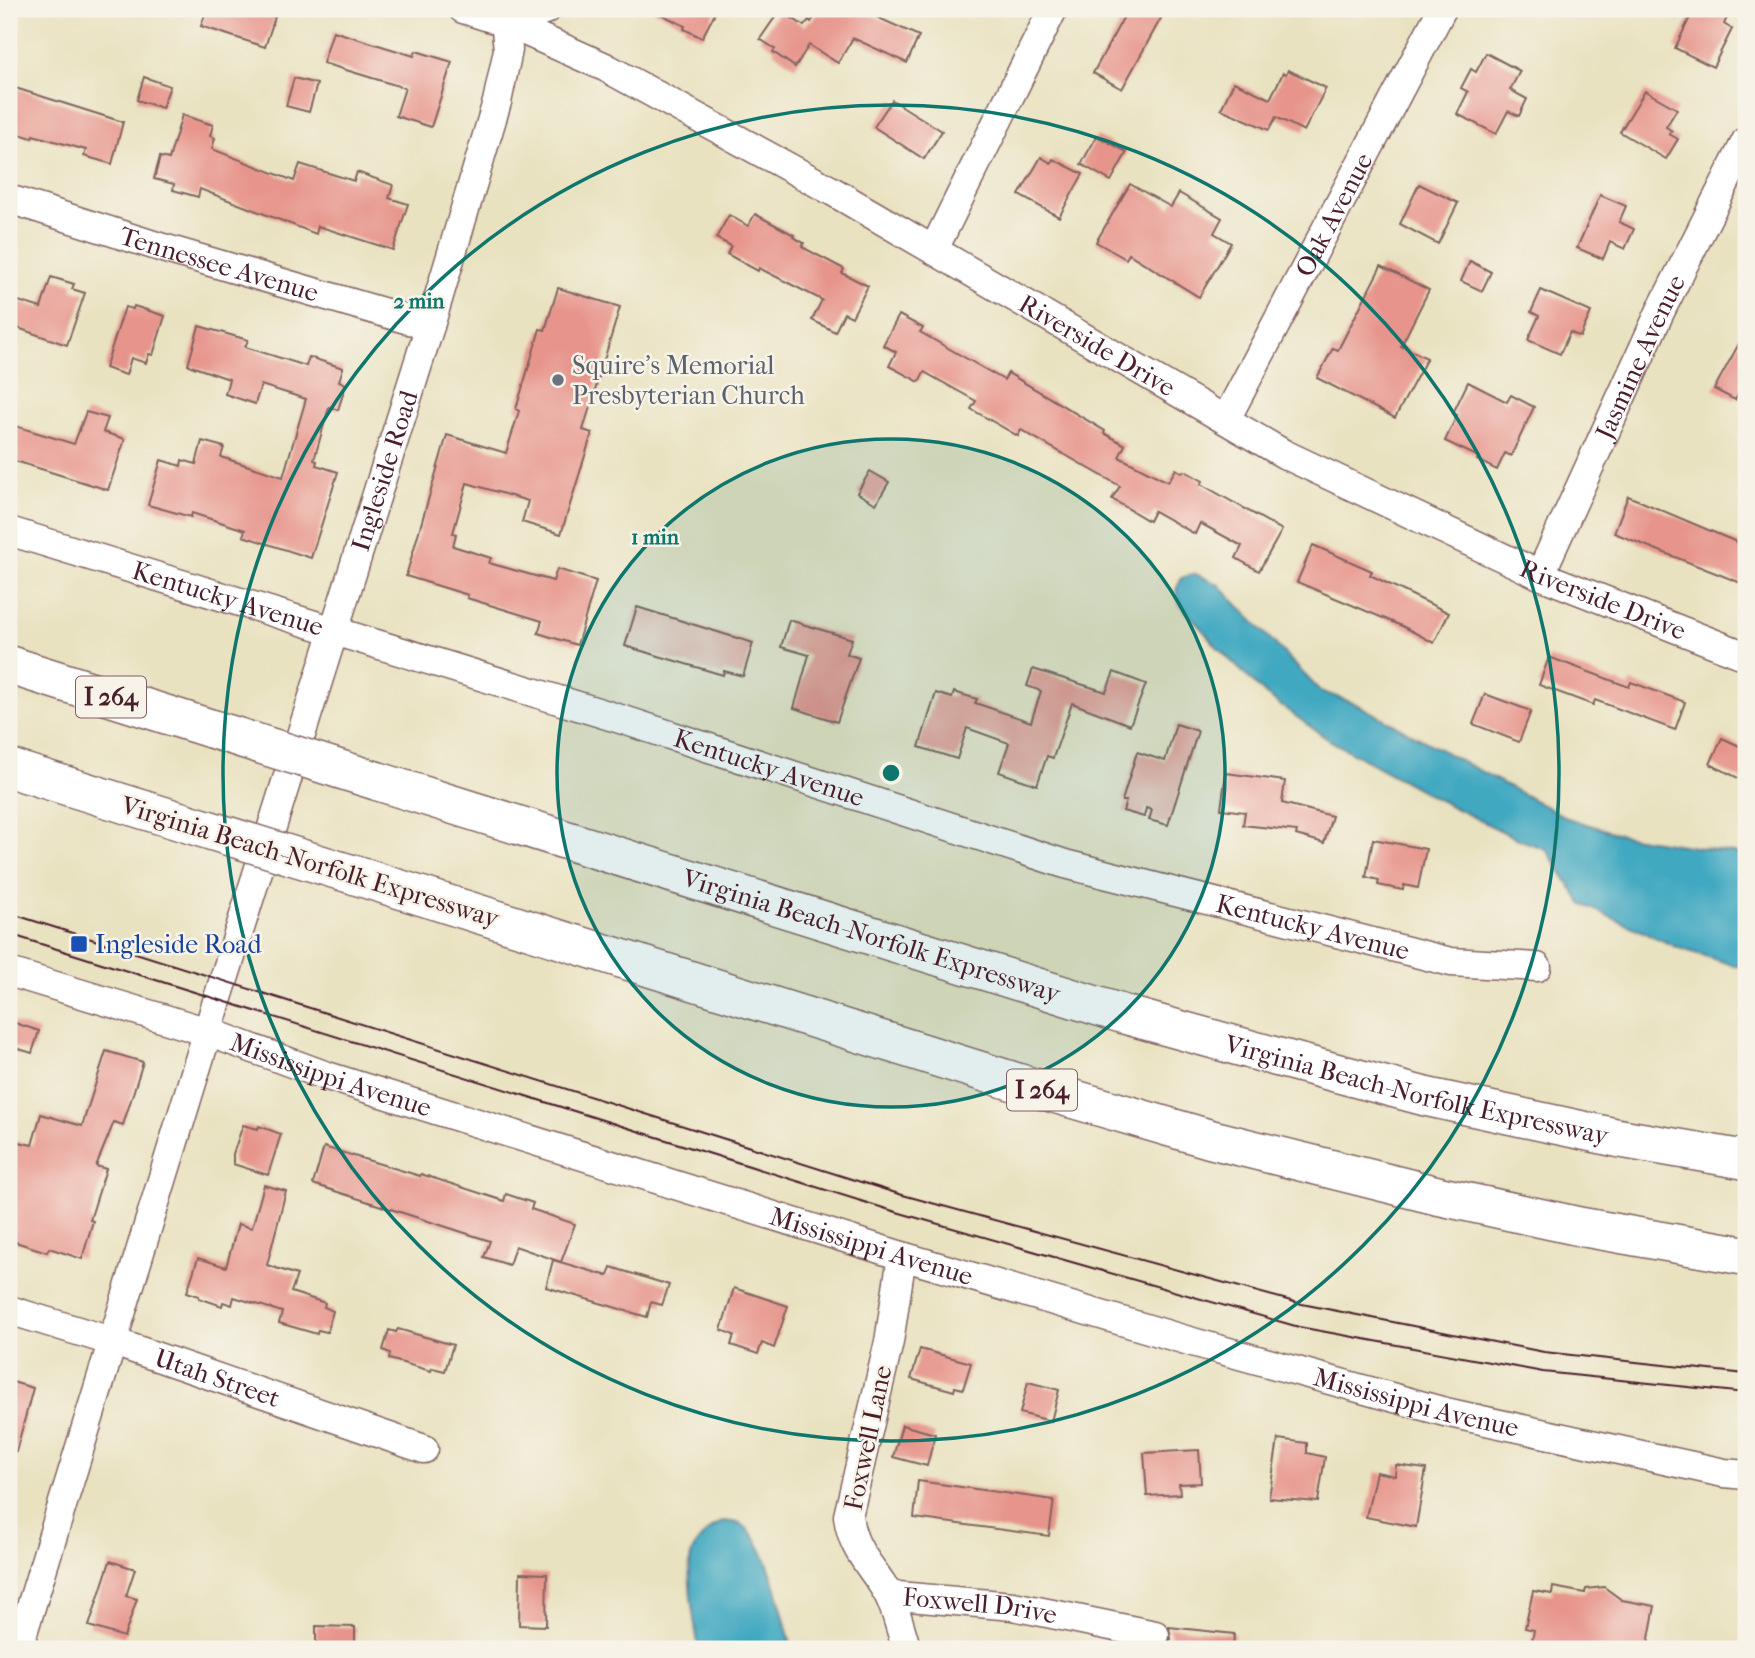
<svg xmlns="http://www.w3.org/2000/svg" width="1755" height="1658" font-family="'IM FELL French Canon',serif">
<rect width="100%" height="100%" fill="#f7f3e8"/>
<filter id="ink" filterUnits="userSpaceOnUse"><feTurbulence type="fractalNoise" baseFrequency=".0143" numOctaves="2"/><feDisplacementMap in="SourceGraphic" scale="14" xChannelSelector="R" yChannelSelector="G"/><feConvolveMatrix kernelMatrix="1 2 1 2 8 2 1 2 1" color-interpolation-filters="sRGB"/></filter>
<filter id="wash" filterUnits="userSpaceOnUse"><feTurbulence type="fractalNoise" baseFrequency=".00686" numOctaves="4" result="noise"/><feDisplacementMap in="SourceGraphic" scale="28" xChannelSelector="R" yChannelSelector="G"/><feGaussianBlur stdDeviation="1.57" result="paint"/><feColorMatrix in="noise" values="0 0 0 0 0 0 0 0 0 0 0 0 0 0 0 0 0 1.4 0 .05"/><feComposite in="paint" operator="in"/></filter>
<g filter="url(#wash)">
<rect width="100%" height="100%" fill="#e9e2c1"/>
<g fill="#41a8c1" stroke="#466476" stroke-width="2">
<path d="M1195 574 1218 584 1320 691 1356 704 1567 818 1625 836 1746 855V969L1679 948 1582 904 1546 849 1518 839 1439 800 1329 740 1266 695 1220 650 1180 604 1176 590 1181 578Z"/>
<path d="M724 1521C729 1522 736 1522 740 1524 768 1536 784 1621 792 1649H699C695 1626 686 1578 691 1556 694 1541 711 1528 724 1521Z"/>
</g>
<g id="blocks">
<g fill="#e7958c">
<path d="M207 9H250L275 17 265 47 201 26Z"/>
<path d="M651 9H717L702 38 684 29 685 26Z"/>
<path d="M820 9H859L919 36 907 63 853 38 838 63 809 45 795 67 773 52 775 49 760 39 780 10 804 26 809 20 811 22Z"/>
<path d="M1128 9H1166L1122 89 1093 73Z"/>
<path d="M1694 9H1731L1724 24 1732 29 1713 67 1675 48Z"/>
<path d="M333 31 414 56 416 51 452 62 431 127 396 116 405 88 323 63Z"/>
<path d="M1486 53 1520 71 1510 90 1527 99 1519 116 1508 111 1496 134 1457 114 1468 92 1461 88 1471 69 1476 72Z"/>
<path d="M1288 70 1326 88 1304 131 1276 117 1269 130 1221 109 1234 82 1270 99 1283 73 1286 74Z"/>
<path d="M144 77 170 86 162 108 137 100Z"/>
<path d="M294 78 317 84 309 112 286 106Z"/>
<path d="M9 86 123 122 112 164 84 156 86 150 33 135 32 138 9 131Z"/>
<path d="M1645 91 1677 109 1666 127 1672 131 1669 134 1678 139 1666 159 1620 132Z"/>
<path d="M892 100 942 131 924 159 874 127Z"/>
<path d="M182 115 213 125 210 136 215 138 212 149 294 181 300 164 354 181 357 172 393 185 389 198 408 204 393 250 318 226 316 234 200 189 198 197 173 190 174 184 154 179 160 157 169 159Z"/>
<path d="M1097 136 1127 152 1111 181 1081 164Z"/>
<path d="M1041 157 1051 163 1053 159 1083 174 1059 217 1019 195Z"/>
<path d="M1130 184 1171 207 1179 193 1222 218 1214 233 1231 243 1199 297 1129 254 1126 259 1096 242Z"/>
<path d="M1419 184 1458 203 1438 244 1400 224Z"/>
<path d="M1600 195 1626 206 1619 222 1634 229 1625 249 1610 242 1603 259 1577 248Z"/>
<path d="M755 214 794 235 793 237 804 243 802 247 844 269 842 273 868 286 852 317 844 313 835 332 812 320 822 300 759 268 758 271 727 254 731 246 716 238 729 215 748 226Z"/>
<path d="M1470 261 1491 272 1482 291 1461 281Z"/>
<path d="M1381 266 1429 290 1401 346 1427 358 1395 418 1317 378 1333 348 1338 350Z"/>
<path d="M51 277 74 284 72 289 85 293 67 345 9 325V298L41 308Z"/>
<path d="M558 288 620 307 583 430 592 433 561 534 522 522 528 501 467 483 453 533 456 534 453 546 491 558 489 563 553 581 557 569 596 581 577 645 538 633 542 621 467 598 468 595 406 576 447 435 506 453 519 411 516 409 540 329 545 330Z"/>
<path d="M1541 290 1591 312 1580 337 1570 332 1560 354 1528 340 1539 316 1531 312Z"/>
<path d="M134 306 165 316 153 355 149 354 146 363 131 358 126 375 105 368 125 307 133 309Z"/>
<path d="M899 315 923 328 920 332 1004 380 1008 373 1105 431 1104 433 1125 445 1119 457 1168 482 1176 469 1181 472 1185 471 1203 481 1201 484 1282 530 1259 571 1236 558 1242 546 1200 523 1195 534 1154 511 1149 521 1112 499 1120 486 1021 430 1018 436 971 409 976 401 924 372 919 382 889 366 896 352 883 345Z"/>
<path d="M199 326 248 340 245 347 306 366 309 357 343 368 339 381 346 384 338 410 329 407 314 460 317 461 316 465 338 472 311 558 243 536 245 530 192 513 191 517 148 505 161 460 181 466 182 460 196 464 202 441 224 447 221 457 283 477 306 399 261 385 255 404 225 394 229 379 188 365Z"/>
<path d="M1746 331V380L1735 400 1714 389Z"/>
<path d="M1468 382 1507 402 1511 395 1534 407 1511 456 1505 453 1497 470 1477 460 1479 457 1445 441 1457 415 1453 413Z"/>
<path d="M86 412 108 418 103 432 125 439 108 490 9 459V424L74 444Z"/>
<path d="M870 471 889 482 876 504 857 493Z"/>
<path d="M1628 496 1746 546V585L1614 533Z"/>
<path d="M1313 545 1372 571 1370 575 1449 613 1434 643 1402 626 1297 582Z"/>
<path d="M637 607 753 643 743 676 724 671 723 675 625 646Z"/>
<path d="M789 620 852 639 847 654 859 658 837 722 794 708 809 655 781 647Z"/>
<path d="M1549 657 1629 687 1631 682 1685 702 1675 730 1595 700 1593 705 1539 685Z"/>
<path d="M1033 669 1106 692 1114 672 1146 684 1130 725 1072 703 1053 758 1047 756 1037 785 999 772 1009 743 967 728 957 759 919 747 936 693 952 698 954 692 977 699 975 703 1031 722 1041 691 1027 686Z"/>
<path d="M1485 694 1531 711 1519 742 1473 724Z"/>
<path d="M1176 724 1198 731 1168 825 1149 820 1152 810 1146 808 1144 817 1123 811 1126 801H1122L1137 752 1165 761Z"/>
<path d="M1722 738 1746 749V782L1710 764Z"/>
<path d="M1226 773 1285 781 1282 803 1332 816 1324 843 1296 835 1297 831 1243 825 1245 812 1221 809Z"/>
<path d="M1373 839 1426 849 1418 888 1404 885 1403 890 1378 885 1379 880 1366 877Z"/>
<path d="M9 1021 39 1031 32 1053 9 1046Z"/>
<path d="M106 1051 143 1062 123 1125 114 1122 96 1166 106 1169 90 1220 93 1221 82 1259 49 1248 47 1252 9 1240V1165L15 1141 32 1145 41 1114 82 1126Z"/>
<path d="M243 1125 258 1129 259 1126 281 1134 268 1175 233 1164V1154Z"/>
<path d="M324 1147 420 1176 421 1174 504 1201 506 1194 533 1203 531 1209 575 1224 561 1262 515 1246 509 1265 484 1257 490 1241 313 1184Z"/>
<path d="M264 1185 286 1191 267 1265 297 1275 291 1292 325 1303 324 1307 333 1311 327 1332 318 1330 317 1334 279 1323 282 1312 234 1297 232 1305 223 1302 222 1306 199 1298V1296L187 1292 198 1258 226 1267 238 1224 252 1228Z"/>
<path d="M553 1260 608 1276 611 1267 669 1285 662 1305 651 1302 647 1317 546 1287Z"/>
<path d="M734 1288 788 1306 774 1348 762 1343 758 1354 731 1345 734 1335 721 1330Z"/>
<path d="M398 1329 453 1345 445 1371 432 1368 431 1371 389 1359 390 1353 383 1350 389 1330 396 1332Z"/>
<path d="M920 1349 971 1363 963 1389 955 1387 954 1391 911 1379Z"/>
<path d="M9 1381 33 1388 16 1452 9 1451Z"/>
<path d="M1028 1382 1059 1390 1051 1421 1020 1413Z"/>
<path d="M902 1425 935 1434 927 1466 893 1457Z"/>
<path d="M1278 1439 1307 1443V1453L1325 1457 1318 1502 1269 1498Z"/>
<path d="M1199 1450 1201 1483 1179 1484 1180 1494 1147 1496 1144 1453Z"/>
<path d="M1396 1465 1426 1469 1416 1527 1366 1517 1376 1472 1395 1476Z"/>
<path d="M918 1481 1054 1500 1049 1536 914 1518Z"/>
<path d="M110 1561 135 1569 126 1596 137 1599 124 1637 89 1626Z"/>
<path d="M520 1573 547 1574 546 1626 519 1625Z"/>
<path d="M1553 1587 1585 1593 1586 1589 1604 1587 1622 1600 1655 1606 1647 1649H1547L1531 1646 1534 1630 1525 1628 1533 1591 1552 1594Z"/>
<path d="M316 1626 355 1627V1649H316Z"/>
<path d="M1169 1627 1234 1634 1233 1649H1164L1171 1639Z"/>
</g>
</g>
</g>
<g filter="url(#ink)">
<use href="#blocks" fill-opacity="0" stroke="#826360" stroke-width="2"/>
<g fill="none" stroke-linecap="round" stroke-linejoin="round">
<defs>
<g id="minor">
<path id="s1" d="M463 9 507 23 605 67 832 191 1284 454 1540 575 1746 656"/>
<path d="M507 23 547 9"/>
<path id="s2" d="M9 199 163 248 430 326"/>
<path d="M934 249 1053 9"/>
<path id="s3" d="M1226 419 1442 9"/>
<path id="s4" d="M9 531 630 722 1065 864 1451 962 1537 967"/>
<path id="s5" d="M1540 575 1660 312 1746 141"/>
<path id="s6" d="M9 972 208 1032 324 1075 902 1256 1189 1341 1445 1412 1724 1473 1746 1475"/>
<path d="M902 1256 889 1342 848 1516C852 1550 871 1565 887 1592 896 1607 901 1633 907 1649"/>
<path id="s7" d="M9 1310 114 1342 424 1449"/>
<path id="s8" d="M887 1592 898 1596 1013 1606 1155 1635"/>
<path id="s9" d="M13 1649 22 1636 218 998 430 326 497 102 508 50 504 9"/>
</g>
<g id="highway">
<path d="M9 665 212 729"/>
<path d="M9 768 183 822"/>
<path id="s10" d="M377 781 1126 1015 1277 1057 1427 1097 1618 1138 1746 1160"/>
<path d="M351 874 1022 1084 1210 1139 1439 1196 1582 1227 1746 1256"/>
</g>
</defs>
<use href="#minor" stroke="#826360" stroke-width="31"/>
<use href="#highway" stroke="#826360" stroke-width="41"/>
<use href="#minor" stroke="#fff" stroke-width="28"/>
<use href="#highway" stroke="#fff" stroke-width="38"/>
<g stroke="#4a1f2b" stroke-width="2">
<path d="M9 913 899 1194 1302 1304 1544 1352 1746 1374"/>
<path d="M9 934 893 1211 1299 1327 1543 1372 1746 1393"/>
</g>
<defs>
<g id="highway-bridge">
<path d="M212 729 377 781"/>
<path d="M183 822 351 874"/>
</g>
</defs>
<use href="#highway-bridge" stroke="#826360" stroke-width="41" stroke-linecap="butt"/>
<use href="#highway-bridge" stroke="#fff" stroke-width="38"/>
</g>
</g>
<circle cx="891" cy="773" r="334" fill="#0f766e" fill-opacity=".12"/>
<g fill="none" stroke="#0f766e" stroke-width="3.5">
<circle cx="891" cy="773" r="334"/>
<circle cx="891" cy="773" r="668"/>
</g>
<circle fill="#6b7280" stroke="#f7f3e8" stroke-width="2.5" cx="558" cy="380" r="7"/>
<rect fill="#1a4fb4" stroke="#f7f3e8" stroke-width="2.5" x="70" y="935" width="18" height="18" rx="3.5"/>
<g text-anchor="middle" dominant-baseline="central" stroke-width="5" stroke-linejoin="round" paint-order="stroke">
<g fill="#f7f3e8" stroke="#7e5f64" stroke-width="2">
<rect x="76" y="676.5" width="70" height="41" rx="5"/>
<rect x="1007" y="1069.5" width="70" height="41" rx="5"/>
</g>
<g font-size="24" font-weight="bold" fill="#4a1f2b">
<text x="111" y="697">I 264</text>
<text x="1042" y="1090">I 264</text>
</g>
<g font-size="26" fill="#4a1f2b" stroke="#f7f3e8">
<text stroke="none"><textPath href="#s3" startOffset="231">Oak Avenue</textPath></text>
<text stroke="none"><textPath href="#s2" startOffset="220">Tennessee Avenue</textPath></text>
<text stroke="none"><textPath href="#s1" startOffset="719">Riverside Drive</textPath></text>
<text stroke="none"><textPath href="#s5" startOffset="240">Jasmine Avenue</textPath></text>
<text stroke="none"><textPath href="#s9" startOffset="1236">Ingleside Road</textPath></text>
<text stroke="none"><textPath href="#s4" startOffset="229">Kentucky Avenue</textPath></text>
<text stroke="none"><textPath href="#s1" startOffset="1286">Riverside Drive</textPath></text>
<text stroke="none"><textPath href="#s4" startOffset="796">Kentucky Avenue</textPath></text>
<text transform="translate(310 862) rotate(17)">Virginia Beach-Norfolk Expressway</text>
<text stroke="none"><textPath href="#s4" startOffset="1363">Kentucky Avenue</textPath></text>
<text stroke="none"><textPath href="#s10" startOffset="518">Virginia Beach-Norfolk Expressway</textPath></text>
<text stroke="none"><textPath href="#s6" startOffset="338">Mississippi Avenue</textPath></text>
<text stroke="none"><textPath href="#s10" startOffset="1085">Virginia Beach-Norfolk Expressway</textPath></text>
<text stroke="none"><textPath href="#s6" startOffset="905">Mississippi Avenue</textPath></text>
<text stroke="none"><textPath href="#s7" startOffset="219">Utah Street</textPath></text>
<text stroke="none"><textPath href="#s6" startOffset="1472">Mississippi Avenue</textPath></text>
<text transform="translate(868 1438) rotate(-78)">Foxwell Lane</text>
<text stroke="none"><textPath href="#s8" startOffset="94">Foxwell Drive</textPath></text>
</g>
<g font-size="26" fill="#5b616d" stroke="#f7f3e8" text-anchor="start">
<text x="572" y="365">Squire's Memorial<tspan x="572" dy="30">Presbyterian Church</tspan></text>
</g>
<g font-size="26" fill="#164399" stroke="#f7f3e8" text-anchor="start">
<text x="95" y="944">Ingleside Road</text>
</g>
</g>
<circle cx="891" cy="773" r="10" fill="#0f766e" stroke="#f7f3e8" stroke-width="3.5"/>
<g font-size="21" text-anchor="middle" font-weight="bold" fill="#0f766e" stroke="#f7f3e8" stroke-width="5" stroke-linejoin="round" paint-order="stroke">
<text x="419" y="308">2 min</text>
<text x="655" y="544">1 min</text>
</g>
<rect width="1755" height="1658" fill="none" stroke="#f7f3e8" stroke-width="35"/>
</svg>
